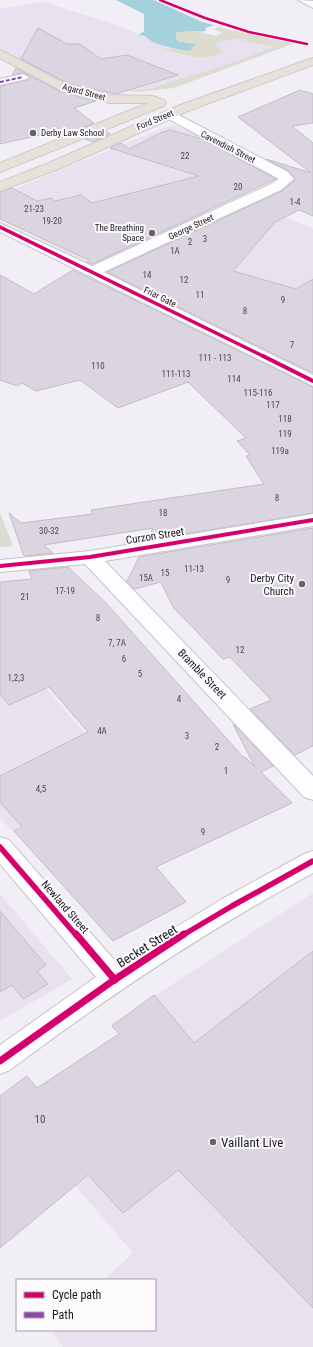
<svg xmlns="http://www.w3.org/2000/svg" width="313" height="1347" font-family="'Roboto Condensed',sans-serif">
<rect width="100%" height="100%" fill="#f1eef6"/>
<g fill="#e8e1f0">
<path d="M44 2 123 27 182 56 189 57 215 43 235 39 273 47 238 61 148 89 123 90 64 81 20 60 0 49V9Z"/>
<path d="M168 126H176L193 132 254 163 221 172 172 198 207 215 95 267 0 219V195Z"/>
<path d="M254 203 313 229V364L144 257Z"/>
<path d="M22 659 73 720 120 772 12 831 0 818V666Z"/>
<path d="M313 893V1347H63L51 1330H155V1280H104L133 1253 68 1177 156 1076 111 1024Z"/>
<path d="M0 894 72 979 0 1021Z"/>
</g>
<g fill="#dcdcd0">
<path d="M218 27 295 43 174 88 138 92 123 90 148 89 238 61 273 47 235 39 215 43 223 52C202 64 178 54 158 46L172 49 179 42 176 39V33L179 30 188 32 205 31 202 33 217 36 222 32 214 30Z"/>
<path d="M0 513 13 546 0 547Z"/>
</g>
<path fill="#a5d1dd" d="M116 0H154L202 22 214 25 206 28 205 31 176 32V39L179 42 195 44 190 51C177 49 164 47 153 42 147 39 146 35 139 35L144 31V14Z"/>
<g fill="#dbd5e1" stroke="#c0bec4">
<path d="M38 28 67 44H80L101 59 127 55 178 75 116 94 69 84 21 59Z"/>
<path d="M16 68 59 91 96 101 74 108 94 123 68 134 58 131 0 144V86L27 80 30 77 23 73 12 75Z"/>
<path d="M300 90 313 94V123L292 126 313 143V216L299 210 275 222 233 271 296 289 313 279V373L107 272 282 191 295 180 289 171 266 159 311 173 238 117Z"/>
<path d="M170 130 202 139 276 179 92 264 87 262 89 260 0 219V192L12 188 37 201 51 198 55 201 81 195 92 203 199 176 110 148 121 143 129 149 163 132Z"/>
<path d="M105 131 110 134 93 142 85 139Z"/>
<path d="M73 270 313 387V513L147 540 153 528 44 545 53 553 24 556 9 513 21 523 93 514 91 510 264 484 246 456 250 455 237 441 246 438 188 382 118 408 80 380 36 391 22 383 17 386 0 380V275L34 294Z"/>
<path d="M313 528V746L295 755 250 709 271 700 230 657 223 659 173 607 161 582 134 589 127 581 139 557Z"/>
<path d="M68 567 106 603 244 758 245 757 255 767 233 724 273 766 261 772 292 803 156 867 186 902 113 941 14 831 22 827 0 802V776L88 732 49 687 9 705 0 694V582L32 579 29 571Z"/>
<path d="M0 911 46 965 37 971 48 984 23 999 12 985 0 992Z"/>
<path d="M313 951V1308L178 1170 123 1213 88 1175 0 1248V1096L27 1076 37 1088 119 1034 112 1026 154 995 194 1043Z"/>
</g>
<g fill="none" stroke-linecap="round" stroke-linejoin="round">
<defs>
<g id="minor">
<path d="M298 0 313 1V8Z"/>
<path d="M23 74 29 77 27 79 0 85V79Z"/>
<path d="M169 110 288 172 294 179 281 190 104 272 313 375V386L0 232V223L92 266 271 184 279 179 165 117 163 114 165 111Z"/>
<path d="M313 514V526L105 561 313 776V800L304 797 85 564 0 572V560L90 551Z"/>
<path d="M0 837 9 840 117 963 222 899 304 854 313 851V873C206 931 107 997 10 1070L0 1074V1045L96 977 0 864Z"/>
</g>
<g id="major">
<path d="M0 50 68 85 110 95 153 96 164 100 166 103 164 106 0 172V163L148 103H110L60 90 0 58Z"/>
<path d="M313 58V65L188 111 61 168 0 191V182L51 162 180 105Z"/>
</g>
</defs>
<use href="#minor" stroke="#c6c4ca" stroke-width="2"/>
<use href="#major" stroke="#cccace" stroke-width="2"/>
<use href="#minor" fill="#fdfcfe" fill-rule="evenodd"/>
<use href="#major" fill="#e7e1da" fill-rule="evenodd"/>
<path stroke="#8e44ad" stroke-width="2" stroke-dasharray="4 2" stroke-linecap="butt" d="M0 82 23 77"/>
<defs>
<path id="cycleway-far4" d="M160 0 205 18 249 32 307 44"/>
<path id="cycleway-far3" d="M0 227 265 357"/>
<g id="cycleway-far2">
<path d="M263 356 313 381"/>
<path d="M0 566 90 557 313 520"/>
</g>
<g id="cycleway-far1">
<path d="M0 847 76 935"/>
<path d="M183 935 232 906 313 861"/>
</g>
<g id="cycleway">
<path d="M76 934 115 980"/>
<path d="M0 1061 114 980 184 934"/>
</g>
</defs>
<use href="#cycleway-far4" stroke="#fcfafd" stroke-width="4"/>
<use href="#cycleway-far3" stroke="#fcfafd" stroke-width="5"/>
<use href="#cycleway-far2" stroke="#fcfafd" stroke-width="6"/>
<use href="#cycleway-far1" stroke="#fcfafd" stroke-width="8"/>
<use href="#cycleway" stroke="#fcfafd" stroke-width="10"/>
<use href="#cycleway-far4" stroke="#d6006c" stroke-width="2.5"/>
<use href="#cycleway-far3" stroke="#d6006c" stroke-width="3.5"/>
<use href="#cycleway-far2" stroke="#d6006c" stroke-width="4"/>
<use href="#cycleway-far1" stroke="#d6006c" stroke-width="5.5"/>
<use href="#cycleway" stroke="#d6006c" stroke-width="7"/>
</g>
<g fill="#656368" stroke="#fcfafd" stroke-width="1.5">
<circle cx="33" cy="133" r="4"/>
<circle cx="152" cy="233" r="4"/>
<circle cx="302" cy="584" r="4"/>
<circle cx="213" cy="1142" r="4"/>
</g>
<g text-anchor="middle" dominant-baseline="central" stroke-width="4" stroke-linejoin="round" paint-order="stroke">
<g font-size="9" fill="#1a181c" stroke="#fcfafd">
<text transform="translate(84 92) rotate(15)">Agard Street</text>
<text transform="translate(155 120) rotate(-23)">Ford Street</text>
<text transform="translate(228 147) rotate(27)">Cavendish Street</text>
<text transform="translate(191 227) rotate(-25)">George Street</text>
<text transform="translate(160 297) rotate(26)">Friar Gate</text>
</g>
<g font-size="9" fill="#1a181c" stroke="#fcfafd" text-anchor="start">
<text x="41" y="133">Derby Law School</text>
<text x="144" y="228" text-anchor="end">The Breathing<tspan x="144" dy="10">Space</tspan></text>
</g>
<g font-size="9" fill="#4c494f">
<text x="185" y="156">22</text>
<text x="238" y="187">20</text>
<text x="295" y="202">1-4</text>
<text x="34" y="209">21-23</text>
<text x="52" y="221">19-20</text>
<text x="205" y="239">3</text>
<text x="190" y="242">2</text>
<text x="175" y="251">1A</text>
<text x="147" y="275">14</text>
<text x="184" y="280">12</text>
<text x="200" y="295">11</text>
<text x="283" y="300">9</text>
<text x="245" y="311">8</text>
<text x="292" y="345">7</text>
<text x="215" y="358">111 - 113</text>
<text x="98" y="366">110</text>
<text x="176" y="374">111-113</text>
<text x="234" y="379">114</text>
<text x="258" y="393">115-116</text>
<text x="273" y="405">117</text>
<text x="285" y="419">118</text>
<text x="285" y="434">119</text>
<text x="280" y="451">119a</text>
<text x="277" y="498">8</text>
<text x="163" y="513">18</text>
<text x="49" y="531">30-32</text>
<text x="194" y="569">11-13</text>
<text x="165" y="573">15</text>
<text x="146" y="578">15A</text>
<text x="228" y="580">9</text>
<text x="65" y="591">17-19</text>
<text x="25" y="597">21</text>
<text x="98" y="618">8</text>
<text x="117" y="643">7, 7A</text>
<text x="240" y="650">12</text>
<text x="124" y="659">6</text>
<text x="140" y="674">5</text>
<text x="16" y="678">1,2,3</text>
<text x="179" y="699">4</text>
<text x="102" y="731">4A</text>
<text x="187" y="736">3</text>
<text x="217" y="747">2</text>
<text x="226" y="771">1</text>
<text x="41" y="789">4,5</text>
<text x="203" y="832">9</text>
</g>
<g font-size="11" fill="#1a181c" stroke="#fcfafd">
<text transform="translate(155 536) rotate(-9)">Curzon Street</text>
<text transform="translate(202 674) rotate(46)">Bramble Street</text>
<text transform="translate(65 907) rotate(49)">Newland Street</text>
</g>
<g font-size="11" fill="#1a181c" stroke="#fcfafd" text-anchor="end">
<text x="294" y="578">Derby City<tspan x="294" dy="13">Church</tspan></text>
</g>
<g font-size="11" fill="#4c494f">
<text x="40" y="1119">10</text>
</g>
<g font-size="13" fill="#1a181c" stroke="#fcfafd">
<text transform="translate(147 946) rotate(-32)">Becket Street</text>
</g>
<g font-size="13" fill="#1a181c" stroke="#fcfafd" text-anchor="start">
<text x="221" y="1142">Vaillant Live</text>
</g>
</g>
<rect x="16" y="1279" width="140" height="52" fill="#fcfafd" stroke="#a2a0a3"/>
<rect x="24" y="1292" width="20" height="6" fill="#d6006c" stroke="#a2a0a3"/>
<text x="52" y="1299" font-size="12" fill="#1a181c">Cycle path</text>
<rect x="24" y="1312" width="20" height="6" fill="#8e44ad" stroke="#a2a0a3"/>
<text x="52" y="1319" font-size="12" fill="#1a181c">Path</text>
</svg>
